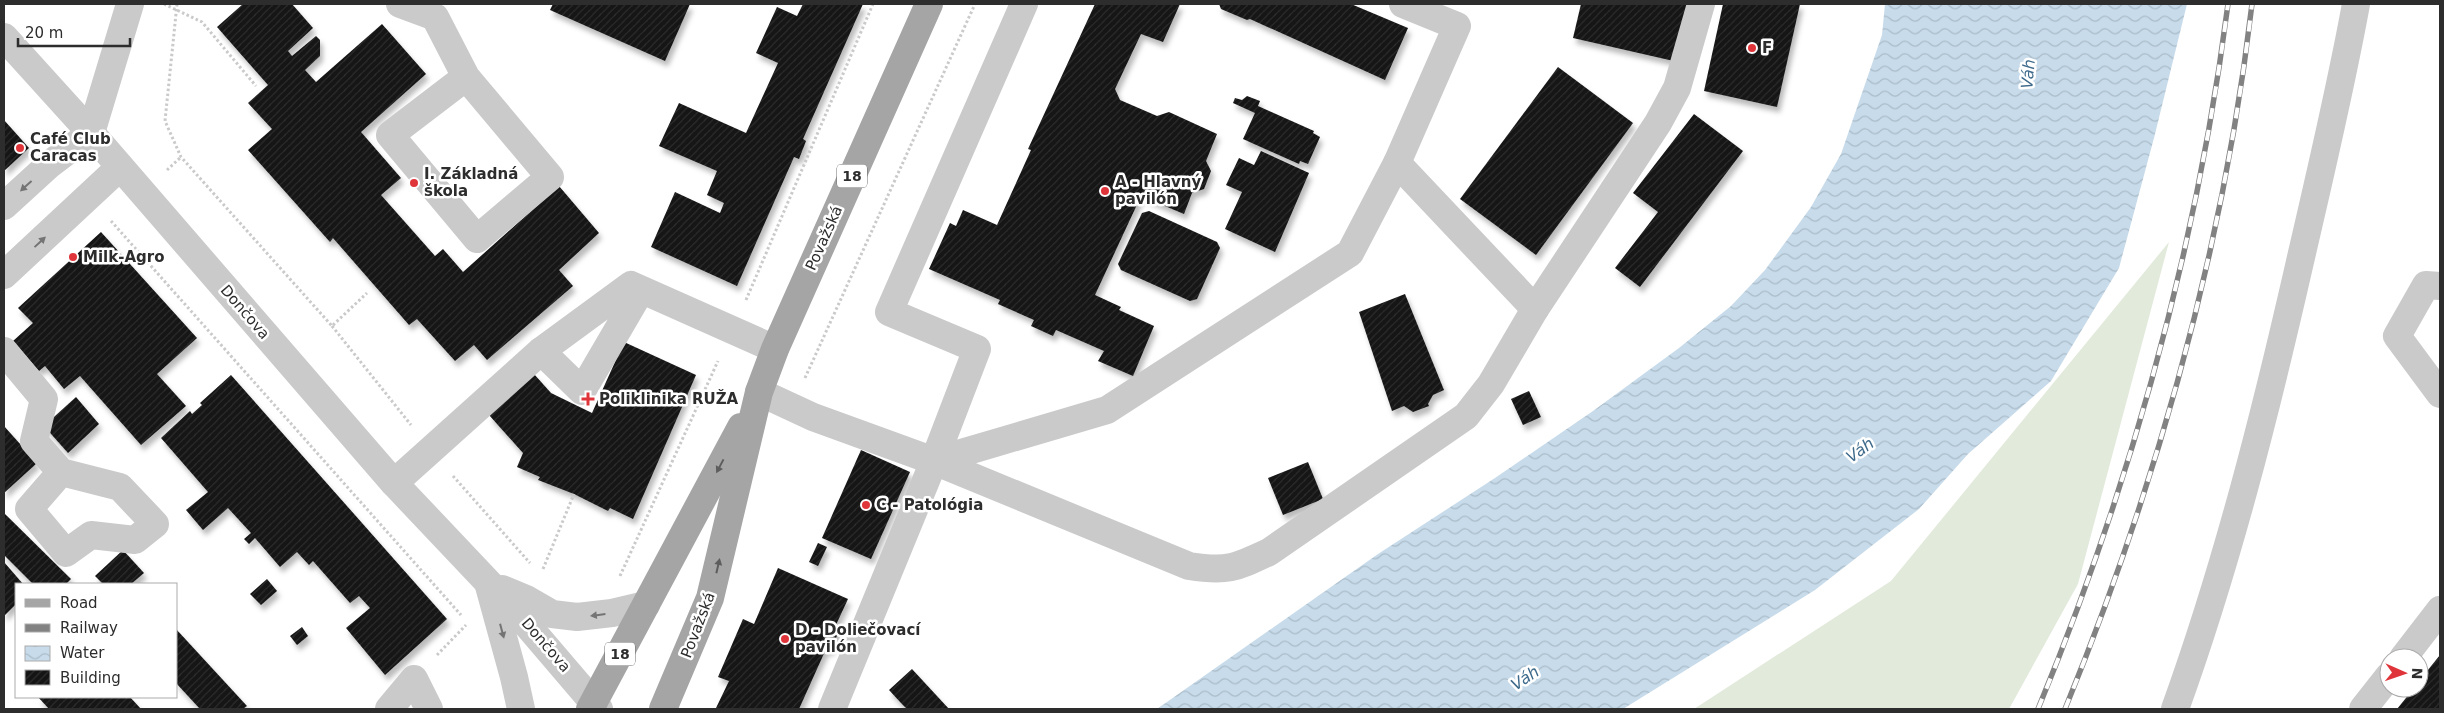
<svg xmlns="http://www.w3.org/2000/svg" width="2444" height="713" font-family="'DejaVu Sans',sans-serif">
<defs>
<pattern id="water-waves" width="16" height="10" patternUnits="userSpaceOnUse" patternTransform="scale(1.25)"><rect width="16" height="10" fill="#c7dbea"/><path d="M0 5q4-4 8 0t8 0" fill="none" stroke="#abbcc9"/></pattern>
<pattern id="building-hatch" width="6" height="6" patternUnits="userSpaceOnUse" patternTransform="scale(1.25)"><rect width="6" height="6" fill="#141414"/><path d="M-1 1l2-2M0 6l6-6M5 7l2-2" fill="none" stroke="#2e2e2e"/></pattern>
<filter id="shadow"><feDropShadow dx="3" dy="5.5" stdDeviation="2.5" flood-color="#0004"/></filter>
</defs>
<rect width="100%" height="100%" fill="#fff"/>
<path fill="#e2eadb" d="M2169 242 2078 584 2009 709H1694L1891 581Z"/>
<path fill="url(#water-waves)" d="M1885 4H2187L2154 138 2119 268 2051 381 1968 454 1919 509 1815 590 1623 709H1157L1378 554 1495 478 1593 411 1679 348 1731 306 1765 270 1811 207 1841 154 1882 35Z"/>
<g fill="url(#building-hatch)" filter="url(#shadow)">
<path d="M243 4H292L313 28 288 51 292 56 316 36 320 40V56L305 70 316 82 382 24 426 74 361 132 401 178 381 195 435 256 443 249 463 272 559 186 599 233 559 270 573 286 487 360 474 345 455 361 417 319 409 325 333 238 330 242 248 150 272 129 248 103 268 85 217 27Z"/>
<path d="M553 4H690L665 61 550 10Z"/>
<path d="M803 4H863L803 139 806 141 799 159 794 157 737 286 651 247 675 192 720 213 724 203 707 195 717 171 659 146 679 103 746 133 778 63 756 53 777 7 797 16Z"/>
<path d="M1095 4H1180L1163 42 1141 34 1115 89 1120 100 1157 116 1169 112 1217 134 1206 161 1211 171 1204 189 1192 193 1184 214 1141 196 1095 295 1121 307 1119 310 1154 326 1133 376 1098 361 1104 351 1056 330 1053 336 1031 326 1034 320 998 304 1000 300 929 269 950 223 956 226 963 210 997 225 1031 150 1028 149Z"/>
<path d="M1219 4H1351L1408 28 1385 80 1250 19 1247 20 1221 9Z"/>
<path d="M1581 4H1690L1678 62 1573 38Z"/>
<path d="M1723 4H1800L1777 107 1704 91Z"/>
<path d="M1558 67 1633 123 1536 255 1460 199Z"/>
<path d="M1247 96 1260 101 1258 106 1314 131 1313 133 1320 137 1308 164 1300 161 1299 164 1243 139 1255 113 1233 103 1235 98 1242 100Z"/>
<path d="M1694 114 1743 151 1640 287 1615 268 1658 212 1633 193Z"/>
<path d="M4 120 29 148 4 171Z"/>
<path d="M1261 151 1309 173 1275 252 1225 229 1242 192 1226 185 1239 158 1254 165Z"/>
<path d="M1149 211 1217 242 1220 248 1197 299 1190 301 1121 270 1118 264 1142 213Z"/>
<path d="M101 232 197 338 157 374 186 406 141 445 80 376 64 389 45 366 39 371 13 341 33 323 18 308Z"/>
<path d="M1405 294 1444 390 1433 395 1428 404 1429 406 1413 412 1404 406 1392 411 1359 312Z"/>
<path d="M624 342 696 375 633 519 610 508 608 511 574 494 538 480 540 477 517 467 523 453 489 415 534 374 551 393 592 413Z"/>
<path d="M231 375 447 619 385 675 346 628 370 608 359 596 350 603 313 561 309 565 297 552 280 567 255 538 249 544 244 539 251 533 228 508 203 530 186 510 208 492 161 438 190 411 192 414 202 405 200 403Z"/>
<path d="M1529 391 1541 417 1523 425 1511 399Z"/>
<path d="M76 397 99 424 68 453 44 426Z"/>
<path d="M4 426 37 463 4 493Z"/>
<path d="M861 450 910 472 871 559 822 538Z"/>
<path d="M1308 462 1323 499 1283 515 1268 478Z"/>
<path d="M4 513 71 579 66 584H33L4 555Z"/>
<path d="M818 543 827 547 818 566 809 562Z"/>
<path d="M123 550 144 573 131 584H103L95 576Z"/>
<path d="M4 562 23 584H16V604L4 616Z"/>
<path d="M778 568 848 599 835 627 840 629 830 651 826 649 799 709H718L716 708 729 681 718 677 743 619 754 624Z"/>
<path d="M267 579 277 591 261 605 250 594Z"/>
<path d="M302 627 308 636 297 645 290 636Z"/>
<path d="M176 629 247 706 243 709H200L176 683Z"/>
<path d="M2440 655V709H2397L2414 688H2419V681Z"/>
<path d="M912 669 924 682 949 709H907L901 703 889 690Z"/>
<path d="M38 697H130L141 709H49Z"/>
</g>
<g fill="none" stroke-linecap="round" stroke-linejoin="round">
<g stroke="#cacaca" stroke-width="3" stroke-dasharray="2.5 2.5" stroke-linecap="butt">
<path d="M164 4 202 22 256 86"/>
<path d="M177 4 165 121 181 157 332 326 367 293"/>
<path d="M167 170 181 157"/>
<path d="M111 221 461 615"/>
<path d="M746 300 873 4"/>
<path d="M332 326 411 425"/>
<path d="M805 378 975 4"/>
<path d="M453 476 530 563"/>
<path d="M543 569 574 494"/>
<path d="M620 576 718 361"/>
<path d="M437 655 466 625"/>
</g>
<g stroke="#cacaca" stroke-width="28">
<path d="M400 4 435 17 466 77 550 177 477 239 390 135 466 77"/>
<path d="M4 37 91 133 394 483 517 613 599 709"/>
<path d="M1397 163 1457 26 1403 4"/>
<path d="M4 206 50 164 91 133 130 4"/>
<path d="M4 275 120 167"/>
<path d="M2440 286 2426 285 2397 336 2440 394"/>
<path d="M641 290 582 391 541 351 631 285 775 349"/>
<path d="M4 351 44 399 34 441 61 472 120 487 155 524 135 540 91 535 66 553 29 509 61 472"/>
<path d="M759 392 813 417 934 461 977 349 889 312 1024 4"/>
<path d="M934 461 1189 566C1227 572 1235 568 1269 552L1466 416 1491 384 1535 309 1658 123 1677 88 1701 4"/>
<path d="M934 461 1107 410 1350 253 1397 163 1535 309"/>
<path d="M394 483 541 351"/>
<path d="M489 586 514 677 521 709"/>
<path d="M502 589 526 599 552 614 577 617 612 613 646 605"/>
<path d="M2403 658 2440 610"/>
<path d="M389 709 414 679 429 709"/>
<path d="M832 709 934 461"/>
<path d="M2175 709C2227 565 2265 415 2299 266 2319 179 2340 92 2356 4"/>
<path d="M2363 709 2389 676"/>
</g>
<g stroke="#a5a5a5" stroke-width="28">
<path d="M590 709 741 427"/>
<path d="M663 709 710 598 759 392 775 349 929 4"/>
</g>
<defs>
<g id="rail">
<path d="M2038 709C2131 484 2197 246 2228 4"/>
<path d="M2065 709C2157 484 2224 245 2252 4"/>
</g>
</defs>
<use href="#rail" stroke="#828282" stroke-width="5.5"/>
<use href="#rail" stroke="#fff" stroke-width="4" stroke-dasharray="11" stroke-linecap="butt"/>
</g>
<defs><path id="oneway-solid" d="M-6-.8H1V-3.2L6.5 0L1 3.2V.8H-6Z" transform="scale(1.25)"/></defs>
<g fill="#747474">
<use href="#oneway-solid" transform="translate(26 186) rotate(138)"/>
<use href="#oneway-solid" transform="translate(40 242) rotate(-43)"/>
<use href="#oneway-solid" transform="translate(598 615) rotate(173)"/>
<use href="#oneway-solid" transform="translate(502 631) rotate(75)"/>
</g>
<g fill="#5d5d5d">
<use href="#oneway-solid" transform="translate(720 466) rotate(118)"/>
<use href="#oneway-solid" transform="translate(718 566) rotate(-77)"/>
</g>
<g fill="#df343a" stroke="#fff" stroke-width="2">
<circle cx="1752" cy="48" r="5"/>
<circle cx="20" cy="148" r="5"/>
<circle cx="414" cy="183" r="5"/>
<circle cx="1105" cy="191" r="5"/>
<circle cx="73" cy="257" r="5"/>
<path d="M585.5 391.5h5v5h5v5h-5v5h-5v-5h-5v-5h5z"/>
<circle cx="866" cy="505" r="5"/>
<circle cx="785" cy="639" r="5"/>
</g>
<g text-anchor="middle" dominant-baseline="central" stroke-width="5" stroke-linejoin="round" paint-order="stroke">
<g fill="#fff" stroke="#6c6c6c" stroke-width="1">
<rect x="837" y="164.5" width="30" height="23" rx="4"/>
<rect x="605" y="642.5" width="30" height="23" rx="4"/>
</g>
<g font-size="14" font-weight="bold" fill="#2d2d2d">
<text x="852" y="176">18</text>
<text x="620" y="654">18</text>
</g>
<g font-size="15" font-weight="bold" fill="#2d2d2d" stroke="#fff" text-anchor="start">
<text x="1762" y="48">F</text>
<text x="30" y="139">Café Club<tspan x="30" dy="17">Caracas</tspan></text>
<text x="424" y="174">I. Základná<tspan x="424" dy="17">škola</tspan></text>
<text x="1115" y="182">A - Hlavný<tspan x="1115" dy="17">pavilón</tspan></text>
<text x="83" y="257">Milk-Agro</text>
<text x="599" y="399">Poliklinika RUŽA</text>
<text x="876" y="505">C - Patológia</text>
<text x="795" y="630">D - Doliečovací<tspan x="795" dy="17">pavilón</tspan></text>
</g>
<g font-size="15" fill="#2d2d2d" stroke="#fff">
<text transform="translate(824 238) rotate(-66)">Považská</text>
<text transform="translate(245 312) rotate(49)">Dončova</text>
<text transform="translate(698 625) rotate(-69)">Považská</text>
<text transform="translate(546 645) rotate(49)">Dončova</text>
</g>
<g font-size="16" font-style="italic" fill="#3e6b8c" stroke="#fff">
<text transform="translate(2028 74) rotate(-85)">Váh</text>
<text transform="translate(1860 450) rotate(-36)">Váh</text>
<text transform="translate(1525 678) rotate(-34)">Váh</text>
</g>
</g>
<rect width="2444" height="713" fill="none" stroke="#2d2d2d" stroke-width="10"/>
<rect x="15" y="583" width="162" height="115" fill="#ffffff" stroke="#ababab"/>
<rect x="25" y="599" width="25" height="8" fill="#a5a5a5" stroke="#ababab"/>
<text x="60" y="608" font-size="15" fill="#2d2d2d">Road</text>
<rect x="25" y="624" width="25" height="8" fill="#828282" stroke="#ababab"/>
<text x="60" y="633" font-size="15" fill="#2d2d2d">Railway</text>
<rect x="25" y="646" width="25" height="15" fill="url(#water-waves)" stroke="#ababab"/>
<text x="60" y="658" font-size="15" fill="#2d2d2d">Water</text>
<rect x="25" y="670" width="25" height="15" fill="url(#building-hatch)" stroke="#ababab"/>
<text x="60" y="683" font-size="15" fill="#2d2d2d">Building</text>
<g transform="translate(2404 673) rotate(92)"><circle r="24" fill="#ffffff" stroke="#ababab"/>
<path d="M0-4L9 19L0 12L-9 19Z" fill="#df343a"/>
<text y="-8" font-size="14" font-weight="bold" text-anchor="middle" fill="#2d2d2d">N</text>
</g>
<path d="M18 38v8h112v-8" fill="none" stroke="#2d2d2d" stroke-width="2.5"/>
<text x="25" y="38" font-size="15" fill="#2d2d2d" stroke="#ffffff" stroke-width="4" paint-order="stroke">20 m</text>
</svg>
